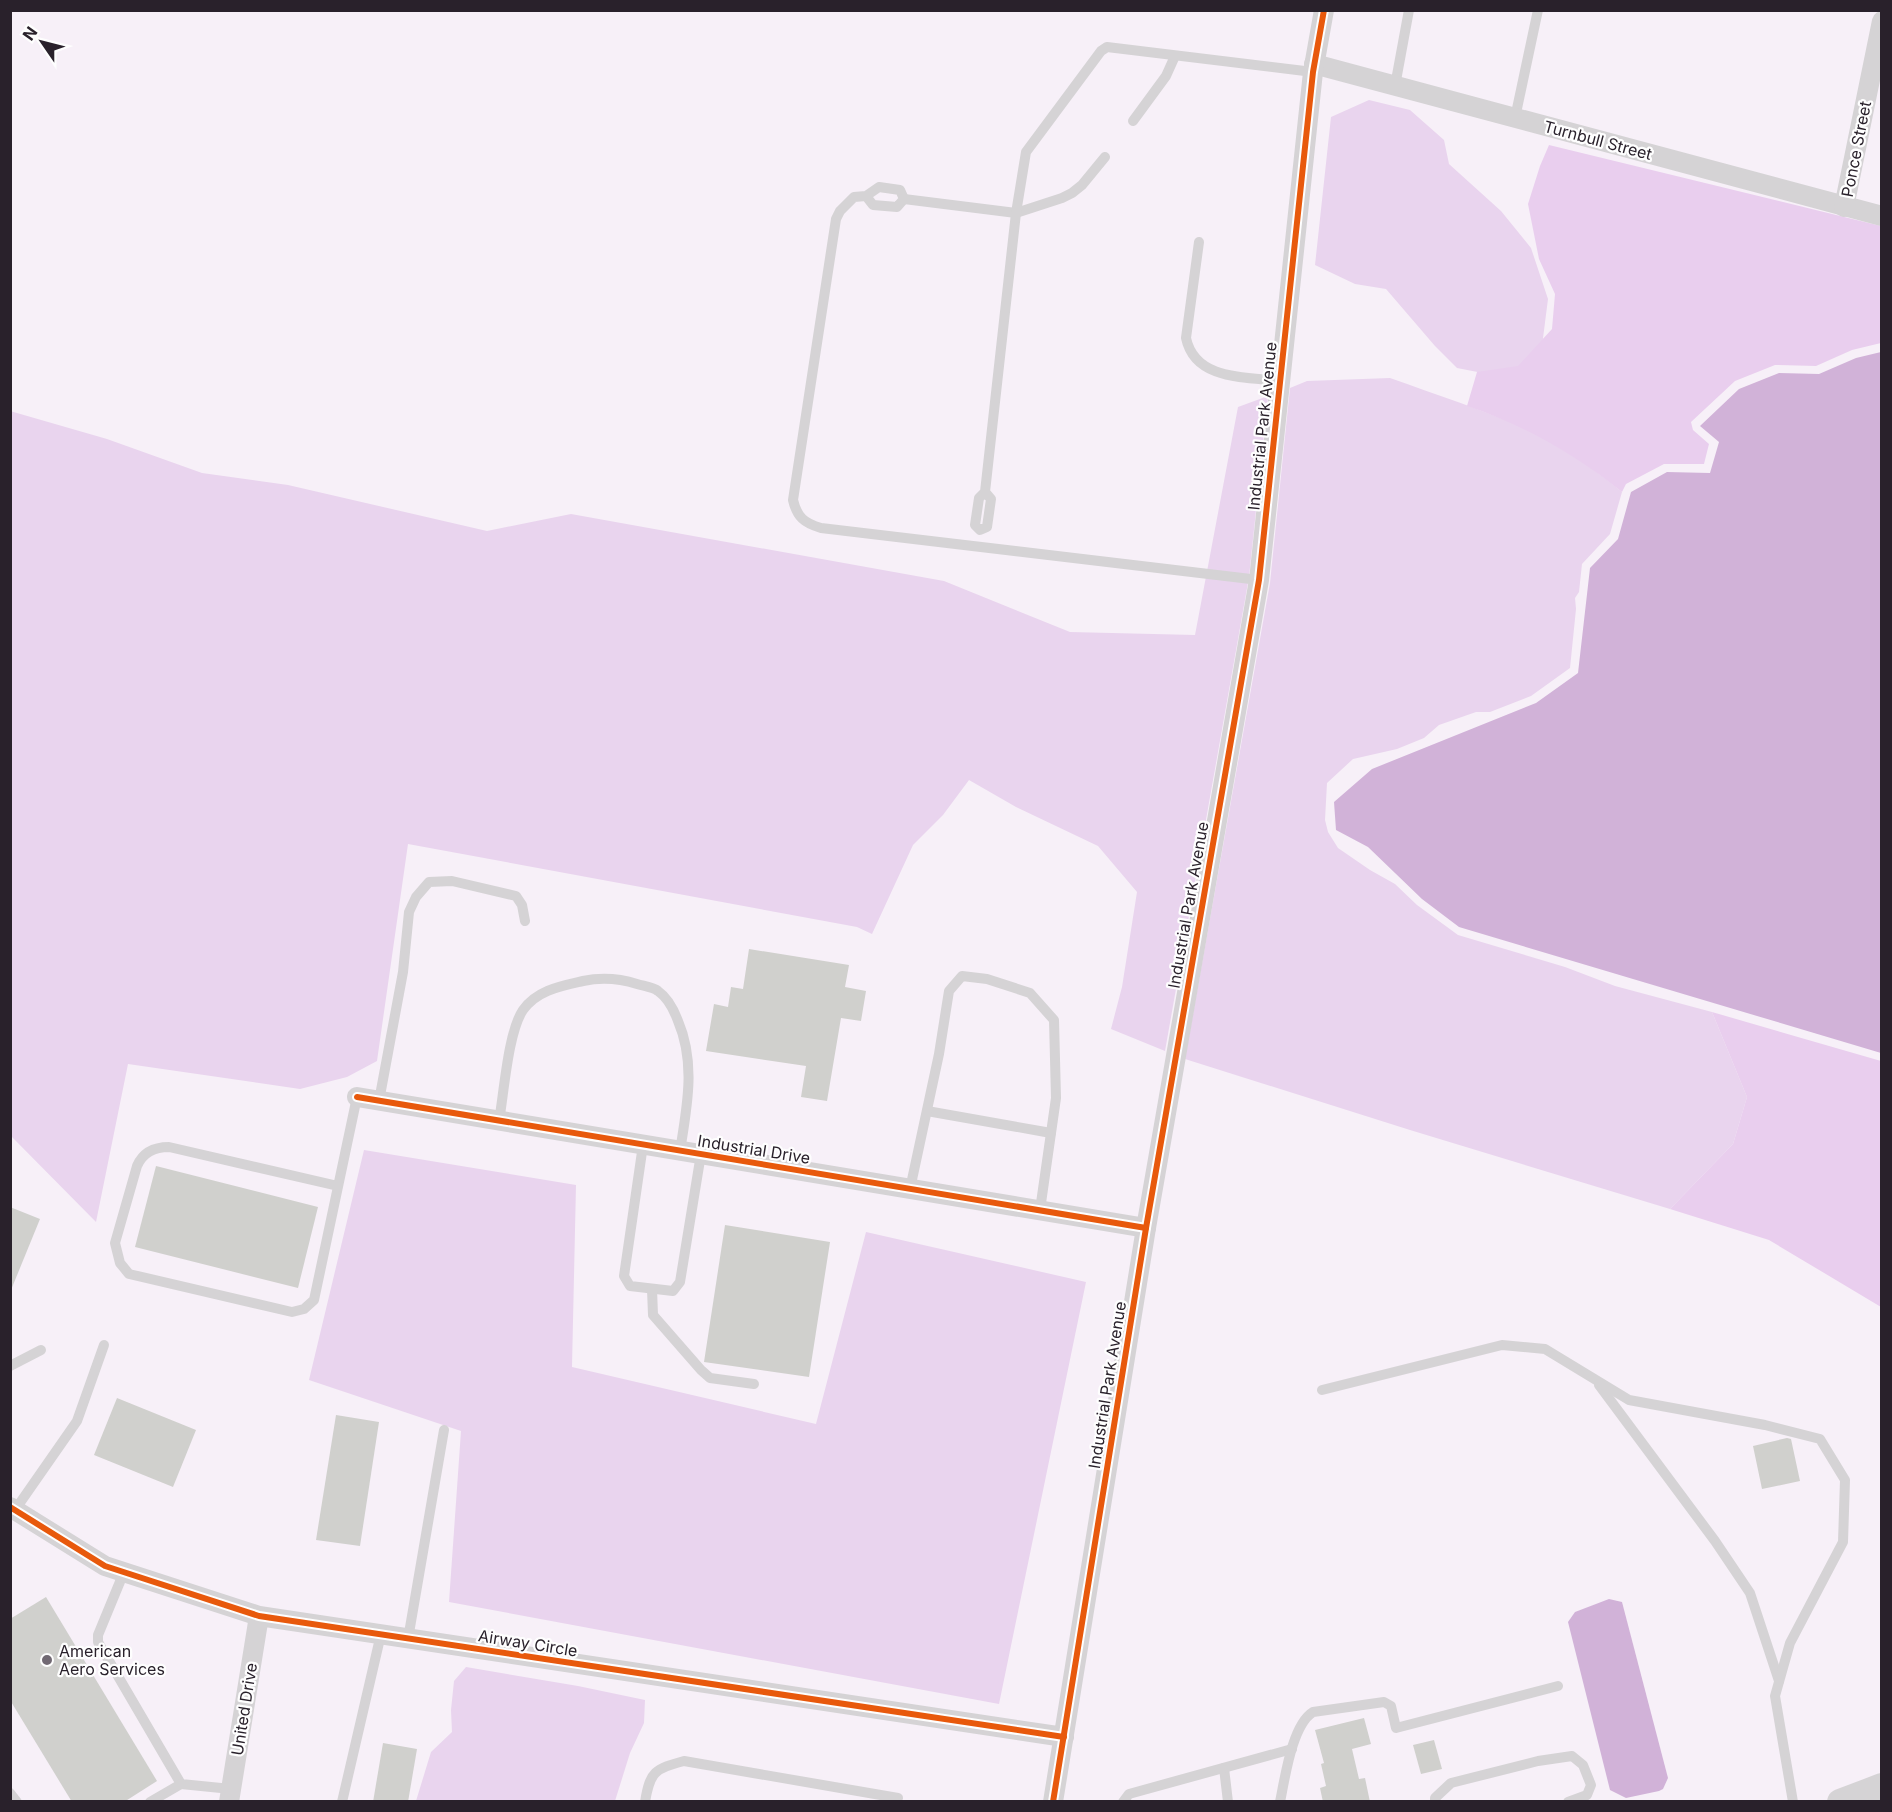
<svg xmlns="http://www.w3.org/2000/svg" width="1892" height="1812" font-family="Inter,sans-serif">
<rect width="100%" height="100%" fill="#f7f0f8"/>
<g fill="#e9d4ee">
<path d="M1369 100 1410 110 1444 140 1449 164 1501 211 1531 248 1548 299 1542 346 1527 364 1493 375 1457 368 1435 346 1386 289 1355 284 1315 265 1331 117Z"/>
<path d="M1390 378C1440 396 1490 412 1538 434 1568 449 1596 471 1622 492L1610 534 1582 564 1579 592 1575 598 1576 609 1570 668 1531 696 1490 712H1476L1439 725 1424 738 1397 749 1353 759 1327 783 1325 820 1328 832 1338 848 1370 870 1395 884 1417 905 1458 935 1565 967 1615 986 1712 1012 1747 1097 1733 1144 1670 1209 1410 1130 1185 1059 1270 583 1290 388 1307 381Z"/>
<path d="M1268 396 1249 577 1165 1051 1111 1029 1122 987 1137 892 1098 846 1016 807 969 780 943 815 913 845 872 934 857 927 408 844 377 1061 347 1077 300 1089 128 1064 96 1222 11 1136 10 411 107 439 202 473 288 485 487 531 571 514 944 581 1070 632 1195 635 1238 407Z"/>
<path d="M364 1150 576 1185 572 1367 816 1424 866 1232 1086 1282 999 1704 449 1602 461 1431 309 1380Z"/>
<path d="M466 1667 578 1686 645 1700 644 1723 630 1753 615 1801H416L431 1752 452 1732 451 1710 454 1681Z"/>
</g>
<g fill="#e9ceee">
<path d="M1549 145 1881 226V343L1852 350 1816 366 1775 365 1735 381 1691 422 1693 430 1709 444 1704 464H1664L1626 484 1622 492C1575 454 1524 425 1467 406L1477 372 1518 366 1552 329 1555 294 1539 259 1528 204 1540 166Z"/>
<path d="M1712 1012 1881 1061V1307L1769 1240 1670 1209 1733 1144 1747 1097Z"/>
</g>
<g fill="#d1b2d8">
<path d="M1881 352V1053L1459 927 1422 899 1368 847 1336 830 1334 802 1372 769 1536 703 1578 673 1590 568 1618 539 1631 492 1667 472 1710 473 1719 442 1700 426 1739 389 1779 373 1819 374 1856 358Z"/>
<path d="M1609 1599 1622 1602 1668 1778 1663 1789 1659 1791 1626 1798 1610 1790 1568 1622 1575 1612Z"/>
</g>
<g fill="#d0d0cd">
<path d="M749 949 849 965 845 987 866 991 861 1021 841 1018 827 1101 801 1097 806 1066 706 1051 714 1004 728 1007 731 987 743 989Z"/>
<path d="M156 1166 318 1207 298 1288 135 1247Z"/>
<path d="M10 1207 40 1219 11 1290H10Z"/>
<path d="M725 1225 830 1242 809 1377 704 1362Z"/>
<path d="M117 1398 196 1430 173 1487 94 1455Z"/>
<path d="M336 1415 379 1422 360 1546 316 1540Z"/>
<path d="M1787 1438 1791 1439 1800 1481 1762 1489 1753 1446Z"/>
<path d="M46 1597 157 1781 124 1802H72L10 1700V1619Z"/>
<path d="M1364 1718 1371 1744 1352 1749 1359 1779 1365 1778 1370 1802H1323L1320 1788 1326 1786 1321 1764 1324 1763 1315 1730Z"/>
<path d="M1434 1740 1442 1769 1421 1774 1413 1745Z"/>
<path d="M383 1743 417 1749 408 1802H373Z"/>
</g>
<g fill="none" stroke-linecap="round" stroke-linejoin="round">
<g stroke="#d5d3d5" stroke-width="10">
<path d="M1395 86 1409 10"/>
<path d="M1515 118 1538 10"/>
<path d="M1133 121 1166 76 1175 56"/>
<path d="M866 196 879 187 900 190 904 199 897 207 873 205 866 196 854 197 840 211 836 219 793 500C797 517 804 523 821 528L1259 580"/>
<path d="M904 199 1016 213 1062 198 1072 193 1082 185 1105 157"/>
<path d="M1199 242 1186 338C1195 381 1247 377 1281 381"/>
<path d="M985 492 991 499 987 527 980 530 975 525 979 498 985 492 1016 213 1026 152 1101 51 1107 47 1313 72"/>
<path d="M379 1101 403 972 409 912 416 897 429 882 452 881 516 896 522 905 525 921"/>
<path d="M927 1111 1051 1133"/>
<path d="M499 1121C504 1093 508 1032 523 1010 537 990 561 986 583 981 602 977 618 978 637 984 643 986 653 987 658 991 668 998 674 1010 678 1021 696 1063 687 1107 680 1151"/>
<path d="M643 1145 624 1276 630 1286 673 1291 680 1282 701 1154"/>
<path d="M338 1186 169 1147C155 1147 143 1152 137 1166L115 1243 120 1263 129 1274 292 1312 304 1309 314 1300 357 1097"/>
<path d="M910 1189 939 1054 949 991 962 976 987 979 1030 993 1054 1020 1056 1098 1040 1210"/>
<path d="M652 1289 653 1315 701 1370 710 1378 754 1384"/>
<path d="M10 1366 41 1350"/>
<path d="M1599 1385 1715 1541 1750 1593 1779 1681"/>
<path d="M1322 1390 1502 1345 1545 1349 1629 1400 1765 1425 1820 1439 1845 1480 1843 1542 1790 1643 1775 1696 1793 1802"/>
<path d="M15 1510 77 1421 104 1345"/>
<path d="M124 1572 98 1635V1642L181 1784 231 1789"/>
<path d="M408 1639 444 1430"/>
<path d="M1224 1768 1228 1802"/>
<path d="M10 1793 17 1802"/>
<path d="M150 1802 181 1784"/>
<path d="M342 1802 381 1634"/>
<path d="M645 1802C650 1771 655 1769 684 1761L898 1798"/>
<path d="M1123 1802 1129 1794 1292 1749"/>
<path d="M1280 1802C1285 1778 1292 1725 1313 1712L1384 1702 1391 1706 1396 1728 1558 1686"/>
<path d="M1435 1802V1798L1451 1783 1538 1761 1572 1756 1583 1765 1591 1785 1587 1795 1568 1802"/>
</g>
<g stroke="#d5d3d5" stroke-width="20">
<path d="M1314 64 1882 216"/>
<path d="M1844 207 1882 21"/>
<path d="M357 1097 1146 1228"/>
<path d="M10 1507 105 1566 259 1616 1064 1737"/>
<path d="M229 1802 259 1616"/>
<path d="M1053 1802 1146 1228 1259 580 1313 72 1324 10"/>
</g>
<path stroke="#d5d3d5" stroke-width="26" d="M1840 1802 1882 1786"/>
<defs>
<g id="cycleway">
<path d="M357 1097 1146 1228"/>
<path d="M10 1507 105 1566 259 1616 1064 1737"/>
<path d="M1053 1802 1146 1228 1259 580 1313 72 1324 10"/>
</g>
</defs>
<use href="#cycleway" stroke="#fefefe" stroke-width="10"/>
<use href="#cycleway" stroke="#e8590c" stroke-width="6"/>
</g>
<circle fill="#716973" stroke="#fefefe" stroke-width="2" cx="47" cy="1660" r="6"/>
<g text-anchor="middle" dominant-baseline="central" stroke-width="4.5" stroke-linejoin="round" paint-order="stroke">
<g font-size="16" fill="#29212b" stroke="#fefefe">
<text transform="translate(1598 140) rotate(15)">Turnbull Street</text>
<text transform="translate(1856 149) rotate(-79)">Ponce Street</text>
<text transform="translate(1262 426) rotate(-84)">Industrial Park Avenue</text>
<text transform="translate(1188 905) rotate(-80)">Industrial Park Avenue</text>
<text transform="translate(754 1149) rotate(9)">Industrial Drive</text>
<text transform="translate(1107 1385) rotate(-81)">Industrial Park Avenue</text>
<text transform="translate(528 1643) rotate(9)">Airway Circle</text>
<text transform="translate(244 1709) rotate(-81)">United Drive</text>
</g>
<g font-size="16" fill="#29212b" stroke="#fefefe" text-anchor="start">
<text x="59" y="1651">American<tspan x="59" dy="18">Aero Services</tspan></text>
</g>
</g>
<rect width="1892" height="1812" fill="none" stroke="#29212b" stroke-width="24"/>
<g transform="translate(42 42) rotate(305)" stroke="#fefefe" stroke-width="4.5" paint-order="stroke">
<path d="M0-4.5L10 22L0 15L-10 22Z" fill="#29212b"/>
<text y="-9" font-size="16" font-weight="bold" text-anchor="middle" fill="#29212b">N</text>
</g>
</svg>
